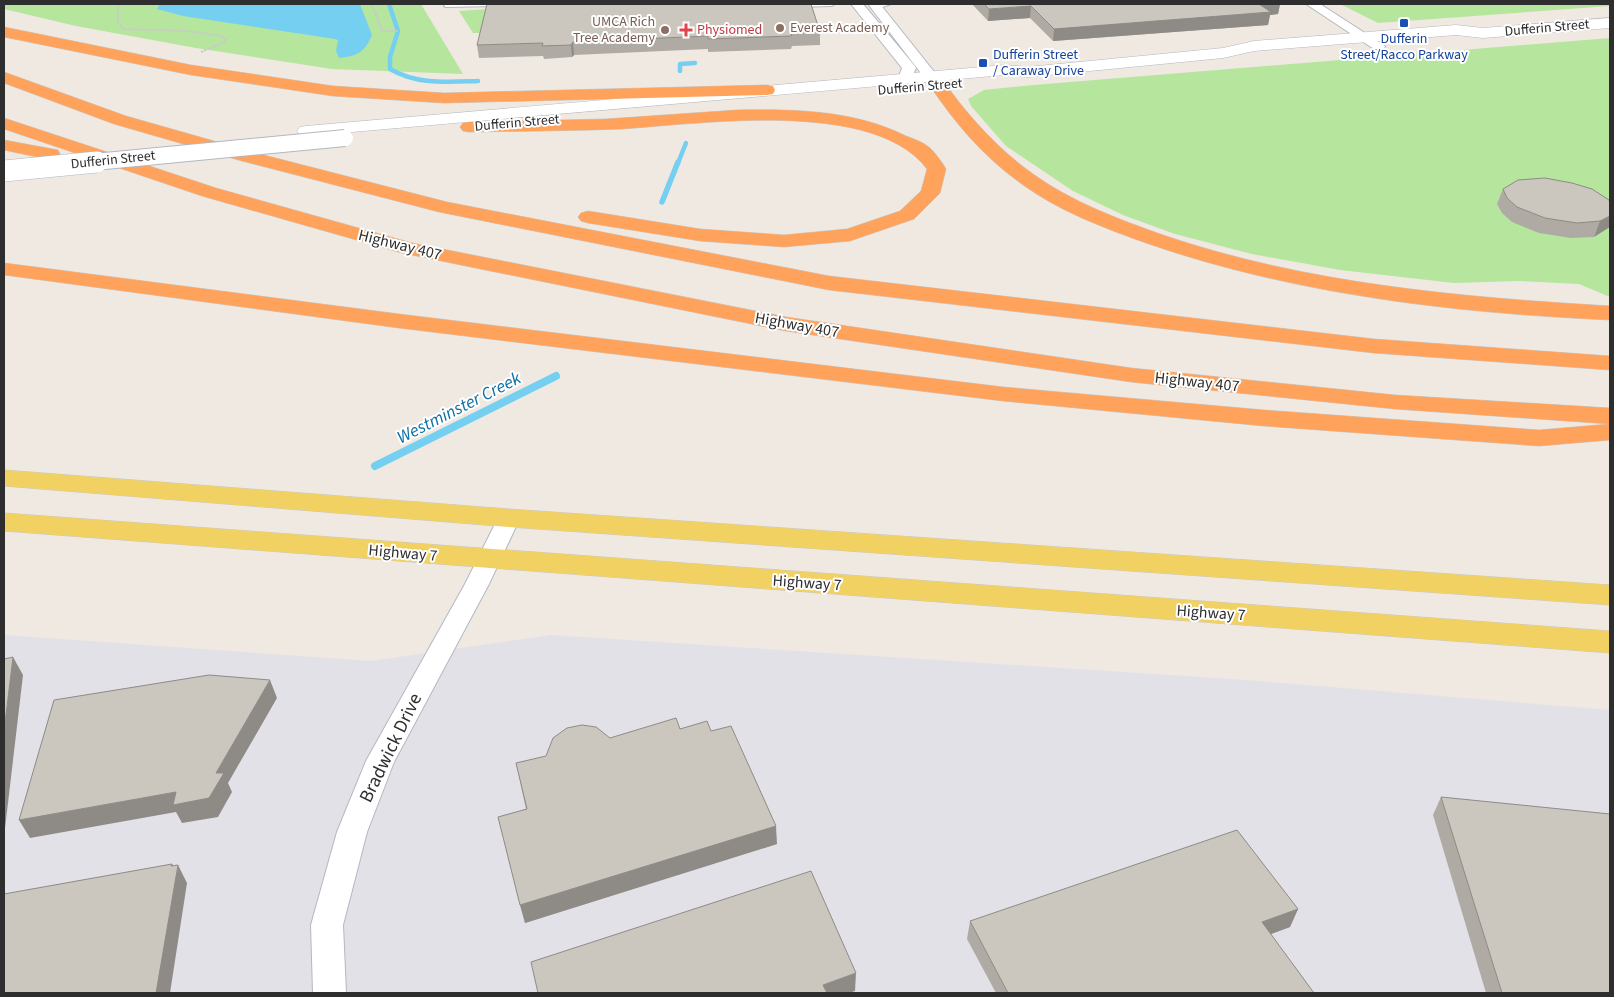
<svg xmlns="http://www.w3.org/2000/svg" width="1614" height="997" font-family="'Source Sans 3',sans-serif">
<rect width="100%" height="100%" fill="#efe9e1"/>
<path fill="#e3e1e8" d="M4 635 371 661 551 635 1247 680 1610 710V993H4Z"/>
<g fill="#b6e59e">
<path d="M4 4H421L463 74 332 69 196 48 76 26 4 9Z"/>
<path d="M1340 4H1610V6L1378 23Z"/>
<path d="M488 9 483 33H473L459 11Z"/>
<path d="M1610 38V297L1579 284 1519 281 1454 283 1340 270 1252 254 1175 234 1123 215 1073 191 1006 146 971 106 968 99 984 90 1034 85Z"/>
</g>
<path fill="#75cff0" d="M160 4H360L372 35C365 52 358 56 339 58L336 51 338 40 335 39 183 16 157 9Z"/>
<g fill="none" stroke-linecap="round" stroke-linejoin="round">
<g stroke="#75cff0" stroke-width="4.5">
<path d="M389 4 398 31 390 57V69C417 85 448 82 478 81"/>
<path d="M680 71V64L695 63"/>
<path d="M678 163 686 143"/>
</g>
<path stroke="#75cff0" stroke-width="5.5" d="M662 202 678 162"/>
<path stroke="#75cff0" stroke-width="8" d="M375 466 556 376"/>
<defs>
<g id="service">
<path d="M447 4H500L497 6 445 7 444 6Z"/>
<path d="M796 4H835L832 6 798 7 796 6Z"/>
<path d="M882 4H891L877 9 874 7Z"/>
</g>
<g id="minor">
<path d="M851 4H863L914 65 916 68 910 82H900L898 79 902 68Z"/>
<path d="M868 4H880L943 83 945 86 943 89H933Z"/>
<path d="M1306 4H1320L1385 46 1384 49H1374Z"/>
<path d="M509 511 517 513 520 518 489 584 394 762 367 832 343 925 346 993H313L311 925 337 832 366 761 465 584 498 518 501 513Z"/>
</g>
<path id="secondary" d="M1610 18V28L1483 38 1456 35 1254 51 1223 58 1028 77 1005 75 306 136 300 135 297 131 300 127 306 126 1005 65 1028 67 1223 48 1254 41 1456 25 1483 28Z"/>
<g id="primary">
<path d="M4 470 509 509 1610 585V605L509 527 4 486Z"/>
<path d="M4 513 1610 631V653L4 531Z"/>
</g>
<g id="motorway">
<path d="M4 27 191 65 333 86 444 93 767 85 773 86 775 90 773 94 767 95 444 103 333 96 191 75 4 37Z"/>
<path d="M4 72 126 116 256 153 447 202 829 276 1374 339 1610 356V370L1374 353 829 290 439 212 242 161 114 124 4 83Z"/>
<path d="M938 81 944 82C969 117 998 149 1033 174 1072 202 1118 219 1163 235 1307 284 1459 297 1610 306V320C1455 313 1297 295 1149 244 1104 228 1058 211 1019 182 983 156 955 123 930 86L932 82Z"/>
<path d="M737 110C794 109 854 110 906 136 914 139 923 142 930 148 936 154 942 162 946 169L940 193 914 219 850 241 784 247 700 241 588 223 581 221 578 217 581 213 588 211 700 229 784 235 847 229 900 211 921 191 927 169C874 98 700 124 621 129 570 131 520 131 469 132L463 131 460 127 463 123 469 122 606 119Z"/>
<path d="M4 118 216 188 412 243 786 317 1131 368 1395 395 1610 408V424L1395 409 1131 382 786 331 402 253 202 196 4 129Z"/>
<path d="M4 140 58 150 60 154 58 158 51 160 4 150Z"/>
<path d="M4 263 399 314 1003 387 1264 410 1539 430 1610 424V440L1539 446 1264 426 1003 401 399 328 4 275Z"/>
</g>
</defs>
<use href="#service" stroke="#b4b7c1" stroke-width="2"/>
<use href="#minor" stroke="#b4b7c1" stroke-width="2"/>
<use href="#secondary" stroke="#b4b7c1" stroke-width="1"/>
<use href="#primary" stroke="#c9c9c9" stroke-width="1"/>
<use href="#motorway" stroke="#c9c9c9" stroke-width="1"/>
<g stroke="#c9c9c9" stroke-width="2" stroke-dasharray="2.5 1" stroke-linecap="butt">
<path d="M118 4V22L123 29 186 31 222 36 226 41 201 52"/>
<path d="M372 4 382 31H398"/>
</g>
<use href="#service" fill="#fff" fill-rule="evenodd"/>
<use href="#minor" fill="#fff" fill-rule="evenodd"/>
<use href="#secondary" fill="#fff" fill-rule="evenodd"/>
<use href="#primary" fill="#f2d163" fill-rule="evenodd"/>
<use href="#motorway" fill="#ffa35c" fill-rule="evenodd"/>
<defs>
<path id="secondary-bridge-far1" d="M84 163 345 138"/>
<path id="secondary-bridge" d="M4 171 97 162"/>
</defs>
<use href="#secondary-bridge-far1" stroke="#b4b7c1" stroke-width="18" stroke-linecap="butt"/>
<use href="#secondary-bridge" stroke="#b4b7c1" stroke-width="22" stroke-linecap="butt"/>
<use href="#secondary-bridge-far1" stroke="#fff" stroke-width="16"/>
<use href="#secondary-bridge" stroke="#fff" stroke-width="21"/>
</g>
<g fill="#afaba4">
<path d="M972 4H1280L1278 14 1270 15 1268 25 1053 41 1030 18 988 21Z"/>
<path d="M820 32V45L792 46 791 49 708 52V49L574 55 572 57 544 59 543 56 479 58 477 45Z"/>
<path d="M1503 189 1609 200 1594 237 1571 238 1539 233 1512 222 1502 213 1497 204Z"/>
<path d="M680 729 711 731 777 844 525 923 498 817 526 809 516 763 546 756 610 738Z"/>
<path d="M1441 797 1610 993H1486L1433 815Z"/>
<path d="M1298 909 1290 927 1270 934 1314 993H996L967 939 970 921Z"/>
</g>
<g fill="#8e8b86">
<path d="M1259 4H1280L1278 14 1270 15 1268 25 1053 41 1054 29Z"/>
<path d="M1031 6 1030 18 988 21 989 9Z"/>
<path d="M573 42 574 55 572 57 571 45Z"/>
<path d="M1610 216V227L1594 237 1600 221Z"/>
<path d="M13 657 23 675 4 837V731Z"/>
<path d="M270 680 277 698 228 783 232 792 218 817 182 823 176 812 30 838 19 820 176 792 216 773Z"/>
<path d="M776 826 777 844 525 923 520 905Z"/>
<path d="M172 864 177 873 178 865 187 883 170 993H156Z"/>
<path d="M1298 909 1290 927 1255 940 1262 922Z"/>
<path d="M856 973 855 991 849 993H823V985Z"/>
</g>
<g fill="#cbc7bf" stroke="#8e8b86">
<path d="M487 4H811L820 32 792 33 791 36 708 39V36L573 42 571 45 542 46 543 43 477 45Z"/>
<path d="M984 4H1259L1271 12 1054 29 1031 6 989 9Z"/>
<path d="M1545 178 1572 183 1592 189 1609 200 1610 202V216L1600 221 1577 223 1545 218 1517 207 1507 198 1503 189 1518 180Z"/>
<path d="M13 657 4 731V659Z"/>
<path d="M209 675 270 680 216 773H224L209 798 173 805 176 792 19 820 54 700Z"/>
<path d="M676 718 680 729 707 721 711 731 731 726 776 826 520 905 498 817 527 809 516 763 546 756 553 738 567 728 582 725 596 727 610 738Z"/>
<path d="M1441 797 1610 814V993H1502Z"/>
<path d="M1237 830 1298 909 1262 922 1314 993H1008L970 921Z"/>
<path d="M172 864 171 866 178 865 156 993H4V894Z"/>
<path d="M811 871 856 973 823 985 827 993H538L531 962Z"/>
</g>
<g fill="#1a4fb4" stroke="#fff" stroke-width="2">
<rect x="1399" y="18" width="10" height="10" rx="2.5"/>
<rect x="978" y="58" width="10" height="10" rx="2.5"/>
</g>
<g fill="#8d6e63" stroke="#fff" stroke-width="2">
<circle cx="780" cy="28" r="5"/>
<circle cx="665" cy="30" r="5"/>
</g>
<path fill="#e0444e" stroke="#fff" stroke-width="2" d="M683.5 22.5h5v5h5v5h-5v5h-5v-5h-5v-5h5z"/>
<g text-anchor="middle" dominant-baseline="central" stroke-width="4" stroke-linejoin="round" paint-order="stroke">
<g font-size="14" fill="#785e54" stroke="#fff" text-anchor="end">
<text x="655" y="22">UMCA Rich<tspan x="655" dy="16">Tree Academy</tspan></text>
<text x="790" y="28" text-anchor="start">Everest Academy</text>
</g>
<g font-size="14" fill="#2e2e2e" stroke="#fff">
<text transform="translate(1547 28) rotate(-5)">Dufferin Street</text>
<text transform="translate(920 87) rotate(-5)">Dufferin Street</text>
<text transform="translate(517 123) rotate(-5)">Dufferin Street</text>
<text transform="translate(113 160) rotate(-6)">Dufferin Street</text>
</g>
<g font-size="14" fill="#be3a42" stroke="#fff" text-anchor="start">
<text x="697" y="30">Physiomed</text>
</g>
<g font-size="14" fill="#164399" stroke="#fff">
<text x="1404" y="39">Dufferin<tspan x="1404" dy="16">Street/Racco Parkway</tspan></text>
<text x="993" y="55" text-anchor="start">Dufferin Street<tspan x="993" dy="16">/ Caraway Drive</tspan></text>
</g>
<g font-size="16" fill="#2e2e2e" stroke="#fff">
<text transform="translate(400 245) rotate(14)">Highway 407</text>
<text transform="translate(797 325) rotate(10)">Highway 407</text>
<text transform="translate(1197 382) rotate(6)">Highway 407</text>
<text transform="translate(403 553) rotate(5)">Highway 7</text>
<text transform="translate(807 583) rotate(4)">Highway 7</text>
<text transform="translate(1211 613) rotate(4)">Highway 7</text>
</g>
<g font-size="18" font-style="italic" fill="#0d6fa3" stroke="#fff">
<text transform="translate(459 408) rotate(-27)">Westminster Creek</text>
</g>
<g font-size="19" fill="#2e2e2e" stroke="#fff">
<text transform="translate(391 748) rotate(-64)">Bradwick Drive</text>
</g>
</g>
<rect width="1614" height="997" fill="none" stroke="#2e2e2e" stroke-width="10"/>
</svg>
